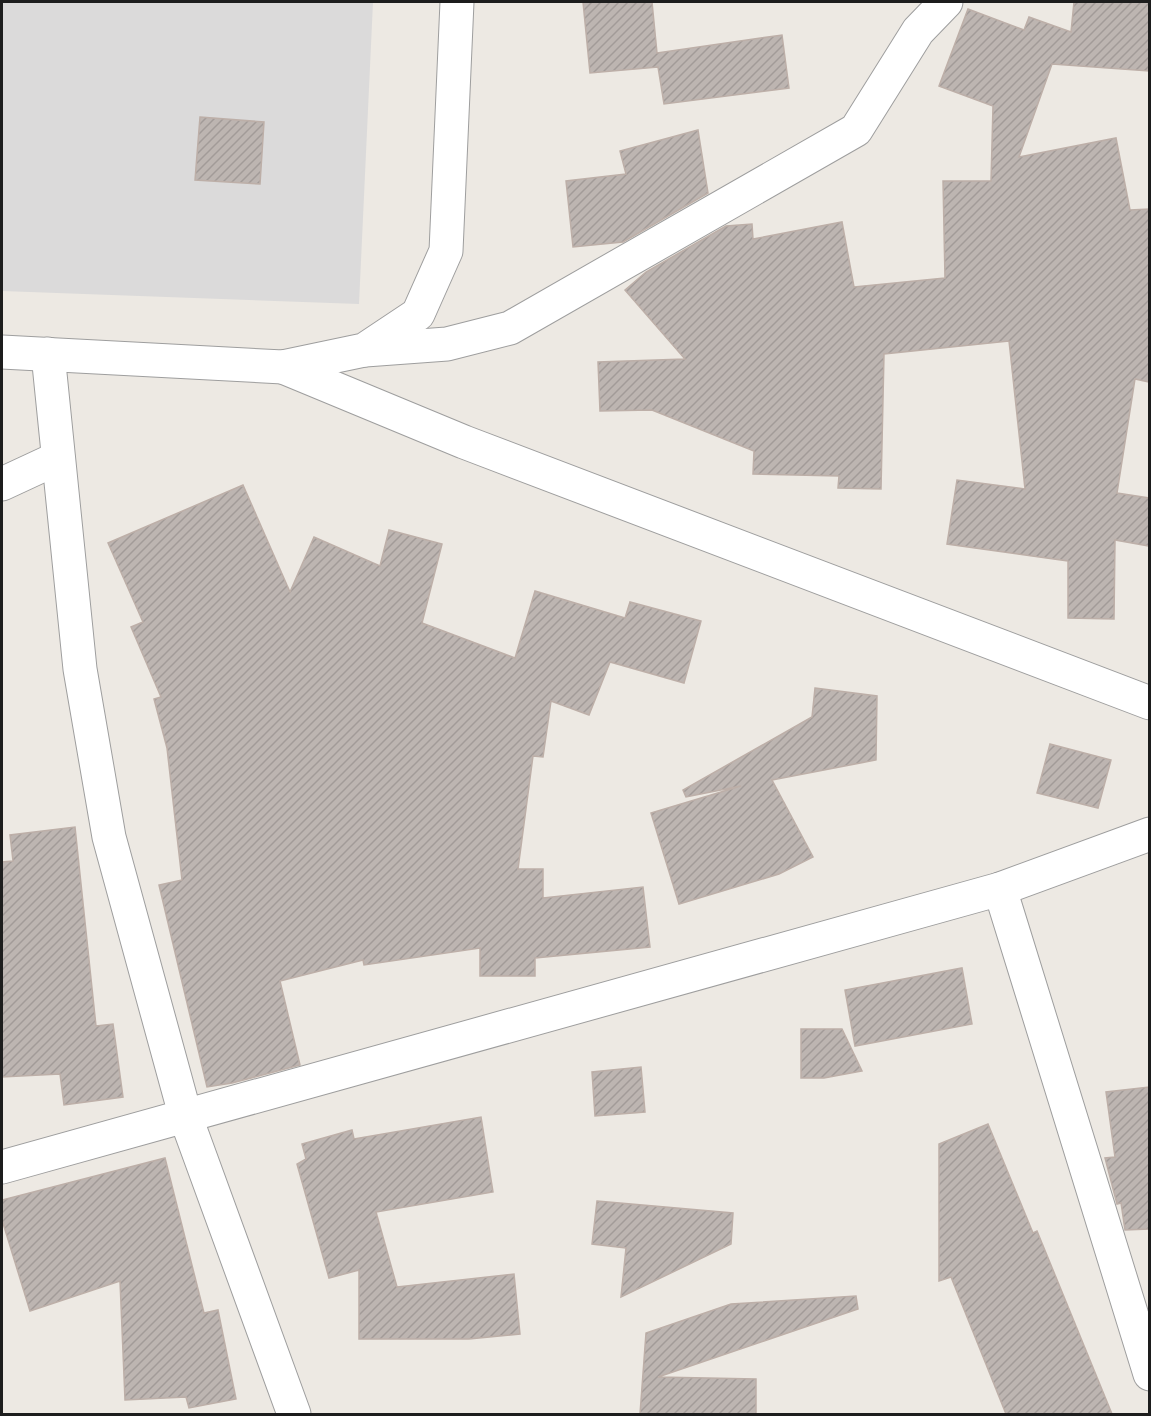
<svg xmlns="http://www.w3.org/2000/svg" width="1151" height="1416" font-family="Montserrat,sans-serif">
<defs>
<pattern id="building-hatch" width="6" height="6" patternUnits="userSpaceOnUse" patternTransform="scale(1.5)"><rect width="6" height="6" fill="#bdb5b1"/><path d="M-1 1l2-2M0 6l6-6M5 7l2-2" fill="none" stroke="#a29b98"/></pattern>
</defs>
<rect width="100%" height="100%" fill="#ede9e3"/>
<path fill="#dbdada" d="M2 2H373L359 304 2 291Z"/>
<g fill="url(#building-hatch)" stroke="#bdafa8" stroke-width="1.5">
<path d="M583 2H652L657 53 782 35 789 88 664 104 658 67 590 73Z"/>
<path d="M1074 2H1149V71L1052 64 1019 157 1116 138 1130 210 1149 209V382L1135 379 1117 493 1149 498V546L1115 540 1114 619 1068 618V561L947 544 957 480 1025 489 1009 341 884 354 881 489 838 488 839 476 753 474 754 451 652 410 600 411 598 362 685 359 625 290 646 272 726 226 752 224 753 239 842 222 854 287 945 278 943 181H991L993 106 939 86 968 9 1024 30 1029 17 1071 32Z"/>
<path d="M200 117 264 122 260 184 195 180Z"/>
<path d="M698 130 708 193 623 242 573 247 566 181 626 174 620 151Z"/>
<path d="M243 485 290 592 314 537 380 566 389 530 442 544 422 623 515 658 535 591 625 618 630 602 701 621 684 683 610 662 589 715 551 701 543 757 533 756 518 869H543V898L643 887 650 947 535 958V976H480V948L364 965 363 960 280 981 300 1065 232 1083 207 1087 159 885 182 880 167 748 154 699 161 697 131 627 143 622 108 543Z"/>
<path d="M815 688 877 696 876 760 772 780 813 857 779 874 679 904 651 813 741 786 686 797 683 790 812 717Z"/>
<path d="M1050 744 1111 760 1098 808 1037 793Z"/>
<path d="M75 827 96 1026 113 1024 123 1097 64 1105 60 1074 2 1077V862L13 861 10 835Z"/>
<path d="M962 968 972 1024 855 1046 845 990Z"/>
<path d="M801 1029H842L862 1071 824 1078H801Z"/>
<path d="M641 1067 645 1112 595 1116 592 1072Z"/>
<path d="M1149 1087V1229L1125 1230 1121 1203 1117 1204 1105 1158 1115 1157 1106 1092Z"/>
<path d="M481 1117 493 1192 376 1212 397 1287 514 1274 520 1334 469 1339H359V1270L329 1278 297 1164 306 1159 302 1144 352 1130 354 1139Z"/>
<path d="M988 1124 1033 1233 1037 1231 1112 1414H1006L951 1277 939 1281V1144Z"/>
<path d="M165 1158 204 1313 218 1310 236 1399 189 1408 186 1397 125 1400 120 1281 30 1311 2 1220V1200Z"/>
<path d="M597 1201 733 1213 731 1244 621 1297 626 1248 592 1244Z"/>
<path d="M856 1296 858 1309 658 1377 756 1379V1414H640L646 1333 731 1304Z"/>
</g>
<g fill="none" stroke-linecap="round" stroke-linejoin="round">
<defs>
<g id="minor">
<path d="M365 350 447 344 510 328 856 130 918 31 946 2"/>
<path d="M2 352 283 367 364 350 418 314 446 251 457 2"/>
<path d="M48 354 80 669 109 837 186 1118 294 1414"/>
<path d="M283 367 464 442 1150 703"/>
<path d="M2 484 58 458"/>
<path d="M1000 889 1150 1374"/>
<path d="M2 1167 1000 889 1150 834"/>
</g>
</defs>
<use href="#minor" stroke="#9e9e9e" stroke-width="35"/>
<use href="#minor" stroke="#fff" stroke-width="33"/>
</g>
<rect width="1151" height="1416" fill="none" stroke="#1d1d1d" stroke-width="6"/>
</svg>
